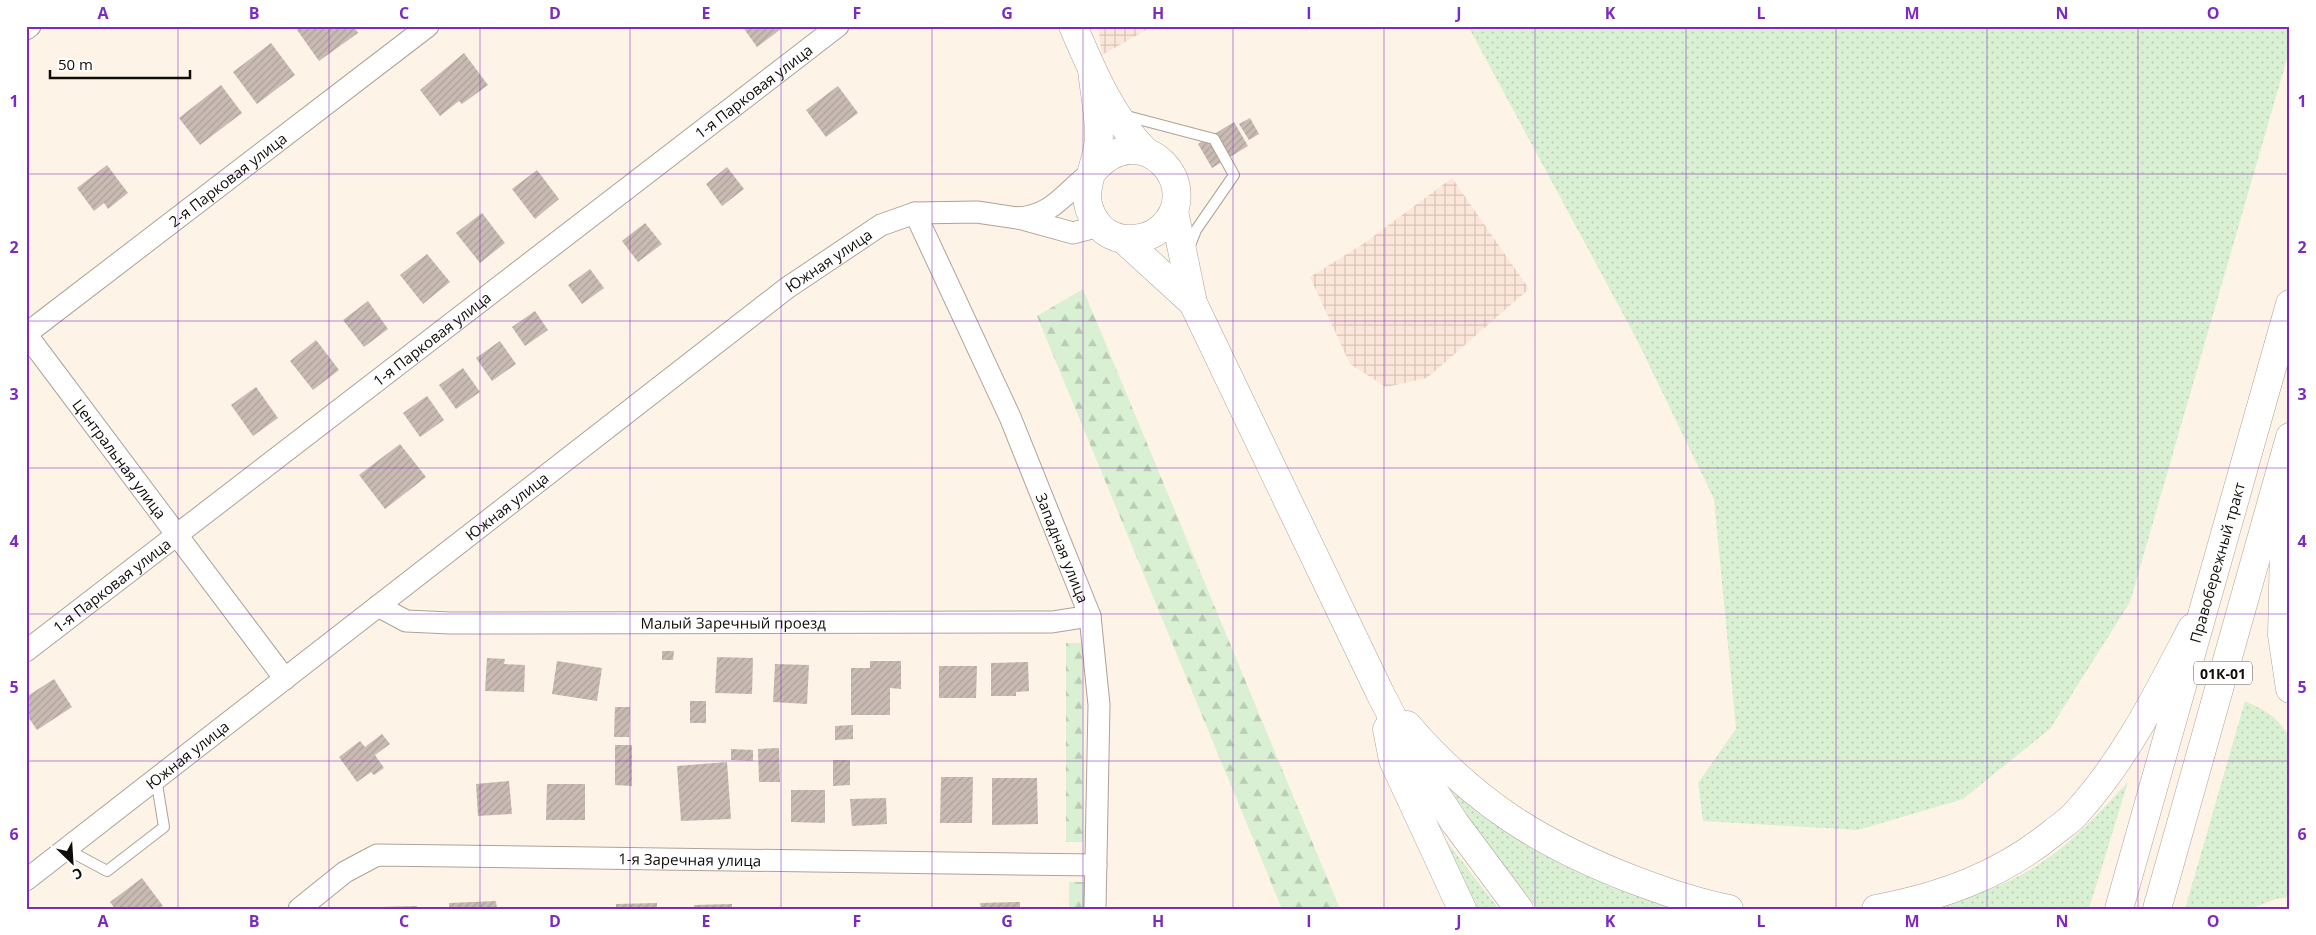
<svg xmlns="http://www.w3.org/2000/svg" width="2316" height="935" font-family="'Open Sans',sans-serif">
<defs>
<pattern id="industrial-grid" width="8" height="8" patternUnits="userSpaceOnUse" patternTransform="scale(1.25)"><rect width="8" height="8" fill="#fce6d9"/><path d="M0 4h8M4 0v8" fill="none" stroke="#d7c4b9"/></pattern>
<pattern id="grass-dots" width="8" height="8" patternUnits="userSpaceOnUse" patternTransform="scale(1.25)"><rect width="8" height="8" fill="#daf0d3"/><path d="M2 2h.1M6 6h.1" fill="none" stroke="#bacdb4" stroke-width="1.8" stroke-linecap="round"/></pattern>
<pattern id="forest-firs" width="22" height="20" patternUnits="userSpaceOnUse" patternTransform="scale(1.25)"><rect width="22" height="20" fill="#daf0d3"/><path d="M5 1l3.5 6h-7zM16 11l3.5 6h-7z" fill="#bacdb4"/></pattern>
<pattern id="building-hatch" width="6" height="6" patternUnits="userSpaceOnUse" patternTransform="scale(1.25)"><rect width="6" height="6" fill="#c9bbb3"/><path d="M-1 1l2-2M0 6l6-6M5 7l2-2" fill="none" stroke="#aca099"/></pattern>
</defs>
<rect width="100%" height="100%" fill="#fef3e7"/>
<g fill="url(#industrial-grid)">
<path d="M1098 26H1153L1102 55Z"/>
<path d="M1452 178 1529 289 1427 378 1386 387 1350 364 1310 277 1363 244Z"/>
</g>
<g fill="url(#grass-dots)">
<path d="M1468 26H2290V48L2130 602 2050 729 1963 799 1858 830 1703 821 1698 783 1736 729 1714 499 1636 338Z"/>
<path d="M2245 701C2266 711 2279 717 2290 739V897L2276 899 2250 909H2185Z"/>
<path d="M1446 782 1552 855 1609 886 1680 909H1538L1485 843Z"/>
<path d="M2128 782 2089 909H1932C1968 897 2006 886 2038 865 2072 843 2100 812 2128 782Z"/>
<path d="M1437 829 1499 909H1475Z"/>
</g>
<g fill="url(#forest-firs)">
<path d="M1083 289 1340 909H1282L1037 316Z"/>
<path d="M1066 643H1082L1083 842H1066Z"/>
<rect x="1069" y="882" width="15" height="27"/>
</g>
<g fill="url(#building-hatch)">
<path d="M354 26 358 33 319 61 295 27Z"/>
<path d="M742 26H785L757 47Z"/>
<path d="M271 43 295 75 257 104 233 72Z"/>
<path d="M464 53 488 85 462 104 459 101 440 116 420 90Z"/>
<path d="M221 85 242 113 200 145 179 118Z"/>
<path d="M838 86 858 113 826 137 806 110Z"/>
<path d="M1250 118 1259 134 1249 140 1239 124Z"/>
<path d="M1234 122 1248 146 1212 168 1198 144Z"/>
<path d="M107 165 128 193 108 209 104 203 94 211 77 188Z"/>
<path d="M727 167 744 189 722 206 706 184Z"/>
<path d="M537 170 559 199 535 219 512 189Z"/>
<path d="M482 213 505 243 480 263 456 233Z"/>
<path d="M645 223 662 244 638 262 622 241Z"/>
<path d="M427 254 450 282 423 304 400 275Z"/>
<path d="M590 269 604 288 582 304 568 285Z"/>
<path d="M368 301 388 329 364 347 343 320Z"/>
<path d="M535 311 548 330 525 346 512 327Z"/>
<path d="M316 340 339 370 313 390 290 361Z"/>
<path d="M500 341 516 364 492 381 476 358Z"/>
<path d="M463 368 480 392 456 409 439 385Z"/>
<path d="M256 387 278 418 253 436 231 405Z"/>
<path d="M427 396 444 420 420 437 403 413Z"/>
<path d="M400 444 426 477 385 509 359 475Z"/>
<path d="M662 651H674L673 660H662Z"/>
<path d="M717 657 753 658 752 694 715 693Z"/>
<path d="M487 658 505 659 504 664 525 665 524 692 485 691Z"/>
<path d="M557 661 602 668 597 701 552 694Z"/>
<path d="M870 661H901V689L890 688V715H851V668H870Z"/>
<path d="M1028 662 1029 691 1016 692V696H991V663Z"/>
<path d="M775 664 809 665 807 704 773 702Z"/>
<path d="M939 666H977L976 698H939Z"/>
<path d="M54 679 72 707 37 730 26 714V697Z"/>
<rect x="690" y="701" width="16" height="22"/>
<path d="M615 707H630L629 737H614Z"/>
<path d="M853 725V739L835 740V726Z"/>
<path d="M382 734 390 744 375 755 384 768 374 775 371 772 357 782 339 757 360 741 365 747Z"/>
<path d="M615 745H632V786L615 785Z"/>
<path d="M779 748 780 782H759L758 749Z"/>
<path d="M731 749 753 750V761L731 760Z"/>
<path d="M833 760H850V785L833 786Z"/>
<path d="M727 762 731 819 681 821 677 766Z"/>
<path d="M941 777H973L972 823H940Z"/>
<path d="M992 778H1037L1038 824 992 825Z"/>
<path d="M509 781 512 814 478 816 476 784Z"/>
<path d="M547 784H585V820H546Z"/>
<path d="M791 790H825V823L791 822Z"/>
<path d="M886 798 887 824 852 826 850 799Z"/>
<path d="M142 878 163 906 159 909H115L110 902Z"/>
<path d="M496 901 497 909H449V903Z"/>
<path d="M1020 902V909H981L980 903Z"/>
<path d="M657 903V909H616V904Z"/>
<path d="M732 904V909H694V905Z"/>
<path d="M417 906V909H380V907Z"/>
</g>
<g fill="none" stroke-linecap="round" stroke-linejoin="round">
<defs>
<g id="lane">
<path d="M1123 115 1214 139 1234 175 1196 230 1189 248"/>
<path d="M66 849 107 871 164 827 156 778"/>
</g>
<g id="street">
<path d="M26 29 30 26"/>
<path id="s1" d="M915 213 1010 417 1090 616 1099 705 1095 909"/>
<path d="M1018 218C1055 215 1065 191 1093 171"/>
<path id="s2" d="M26 334 428 26"/>
<path id="s3" d="M26 334 285 679"/>
<path id="s4" d="M378 606 406 621 450 623 1052 622 1090 616"/>
<path id="s5" d="M26 651 838 26"/>
<path id="s6" d="M26 880 787 288 881 225 915 213 977 212 1018 218 1073 233 1099 226"/>
<path id="s7" d="M299 909 345 872 377 855 1096 865"/>
</g>
<g id="secondary">
<path d="M1073 26C1092 70 1111 117 1145 151"/>
<path d="M1092 70C1094 91 1099 113 1099 134 1100 167 1074 191 1096 222 1102 231 1113 238 1125 239 1138 239 1149 238 1160 229 1208 189 1142 113 1093 171"/>
<path d="M1174 211 1193 303 1380 693 1418 767 1455 823 1519 909"/>
<path d="M1123 239 1193 303"/>
<path d="M2290 490 2284 546 2282 635 2290 689"/>
<path d="M1407 725C1474 802 1538 843 1634 880 1664 891 1697 903 1729 909"/>
<path d="M1387 729 1393 760 1462 909"/>
<path d="M1876 909C1943 896 2002 875 2055 831 2063 825 2072 819 2078 811 2127 757 2159 691 2192 628"/>
</g>
<g id="highway">
<path id="s8" d="M2119 909 2290 304"/>
<path d="M2157 909 2290 437"/>
</g>
</defs>
<use href="#lane" stroke="#ada297" stroke-width="12"/>
<use href="#street" stroke="#ada297" stroke-width="23"/>
<use href="#secondary" stroke="#ada297" stroke-width="29"/>
<use href="#highway" stroke="#ada297" stroke-width="29"/>
<use href="#lane" stroke="#fff" stroke-width="10"/>
<use href="#street" stroke="#fff" stroke-width="21"/>
<use href="#secondary" stroke="#fff" stroke-width="28"/>
<use href="#highway" stroke="#fff" stroke-width="28"/>
</g>
<path fill="none" stroke="#7b2cbf" stroke-width="1" stroke-opacity="0.55" d="M178 26V909M329 26V909M480 26V909M630 26V909M781 26V909M932 26V909M1083 26V909M1233 26V909M1384 26V909M1535 26V909M1686 26V909M1836 26V909M1987 26V909M2138 26V909M26 174H2290M26 321H2290M26 468H2290M26 614H2290M26 761H2290"/>
<g text-anchor="middle" dominant-baseline="central" stroke-width="4" stroke-linejoin="round" paint-order="stroke">
<rect fill="#fff" stroke="#585653" stroke-width="1" x="2194" y="661.5" width="58" height="23" rx="4"/>
<g font-size="14" font-weight="bold" fill="#100d09">
<text x="2223" y="673">01К-01</text>
</g>
<g font-size="15" fill="#100d09" stroke="#fff">
<text stroke="none"><textPath href="#s5" startOffset="918">1-я Парковая улица</textPath></text>
<text stroke="none"><textPath href="#s2" startOffset="254">2-я Парковая улица</textPath></text>
<text stroke="none"><textPath href="#s6" startOffset="1014">Южная улица</textPath></text>
<text stroke="none"><textPath href="#s5" startOffset="512">1-я Парковая улица</textPath></text>
<text stroke="none"><textPath href="#s3" startOffset="156">Центральная улица</textPath></text>
<text stroke="none"><textPath href="#s6" startOffset="609">Южная улица</textPath></text>
<text stroke="none"><textPath href="#s1" startOffset="366">Западная улица</textPath></text>
<text stroke="none"><textPath href="#s8" startOffset="360">Правобережный тракт</textPath></text>
<text stroke="none"><textPath href="#s5" startOffset="108">1-я Парковая улица</textPath></text>
<text stroke="none"><textPath href="#s4" startOffset="359">Малый Заречный проезд</textPath></text>
<text stroke="none"><textPath href="#s6" startOffset="204">Южная улица</textPath></text>
<text stroke="none"><textPath href="#s7" startOffset="408">1-я Заречная улица</textPath></text>
</g>
</g>
<rect width="2316" height="935" fill="none" stroke="#ffffff" stroke-width="55"/>
<g transform="translate(72 862) rotate(155)" stroke="#ffffff" stroke-width="4" paint-order="stroke">
<path d="M0-4L9 19L0 12L-9 19Z" fill="#100d09"/>
<text y="-8" font-size="14" font-weight="bold" text-anchor="middle" fill="#100d09">С</text>
</g>
<path d="M50 70v8h140v-8" fill="none" stroke="#100d09" stroke-width="2.5"/>
<text x="58" y="70" font-size="15" fill="#100d09" stroke="#ffffff" stroke-width="4" paint-order="stroke">50 m</text>
<rect x="28" y="28" width="2260" height="880" fill="none" stroke="#7b2cbf" stroke-width="2"/>
<g font-size="16" text-anchor="middle" font-weight="bold" fill="#7b2cbf">
<text x="103" y="19">A</text>
<text x="254" y="19">B</text>
<text x="404" y="19">C</text>
<text x="555" y="19">D</text>
<text x="706" y="19">E</text>
<text x="857" y="19">F</text>
<text x="1007" y="19">G</text>
<text x="1158" y="19">H</text>
<text x="1309" y="19">I</text>
<text x="1459" y="19">J</text>
<text x="1610" y="19">K</text>
<text x="1761" y="19">L</text>
<text x="1912" y="19">M</text>
<text x="2062" y="19">N</text>
<text x="2213" y="19">O</text>
<text x="14" y="107">1</text>
<text x="2302" y="107">1</text>
<text x="14" y="253">2</text>
<text x="2302" y="253">2</text>
<text x="14" y="400">3</text>
<text x="2302" y="400">3</text>
<text x="14" y="547">4</text>
<text x="2302" y="547">4</text>
<text x="14" y="693">5</text>
<text x="2302" y="693">5</text>
<text x="14" y="840">6</text>
<text x="2302" y="840">6</text>
<text x="103" y="927">A</text>
<text x="254" y="927">B</text>
<text x="404" y="927">C</text>
<text x="555" y="927">D</text>
<text x="706" y="927">E</text>
<text x="857" y="927">F</text>
<text x="1007" y="927">G</text>
<text x="1158" y="927">H</text>
<text x="1309" y="927">I</text>
<text x="1459" y="927">J</text>
<text x="1610" y="927">K</text>
<text x="1761" y="927">L</text>
<text x="1912" y="927">M</text>
<text x="2062" y="927">N</text>
<text x="2213" y="927">O</text>
</g>
</svg>
